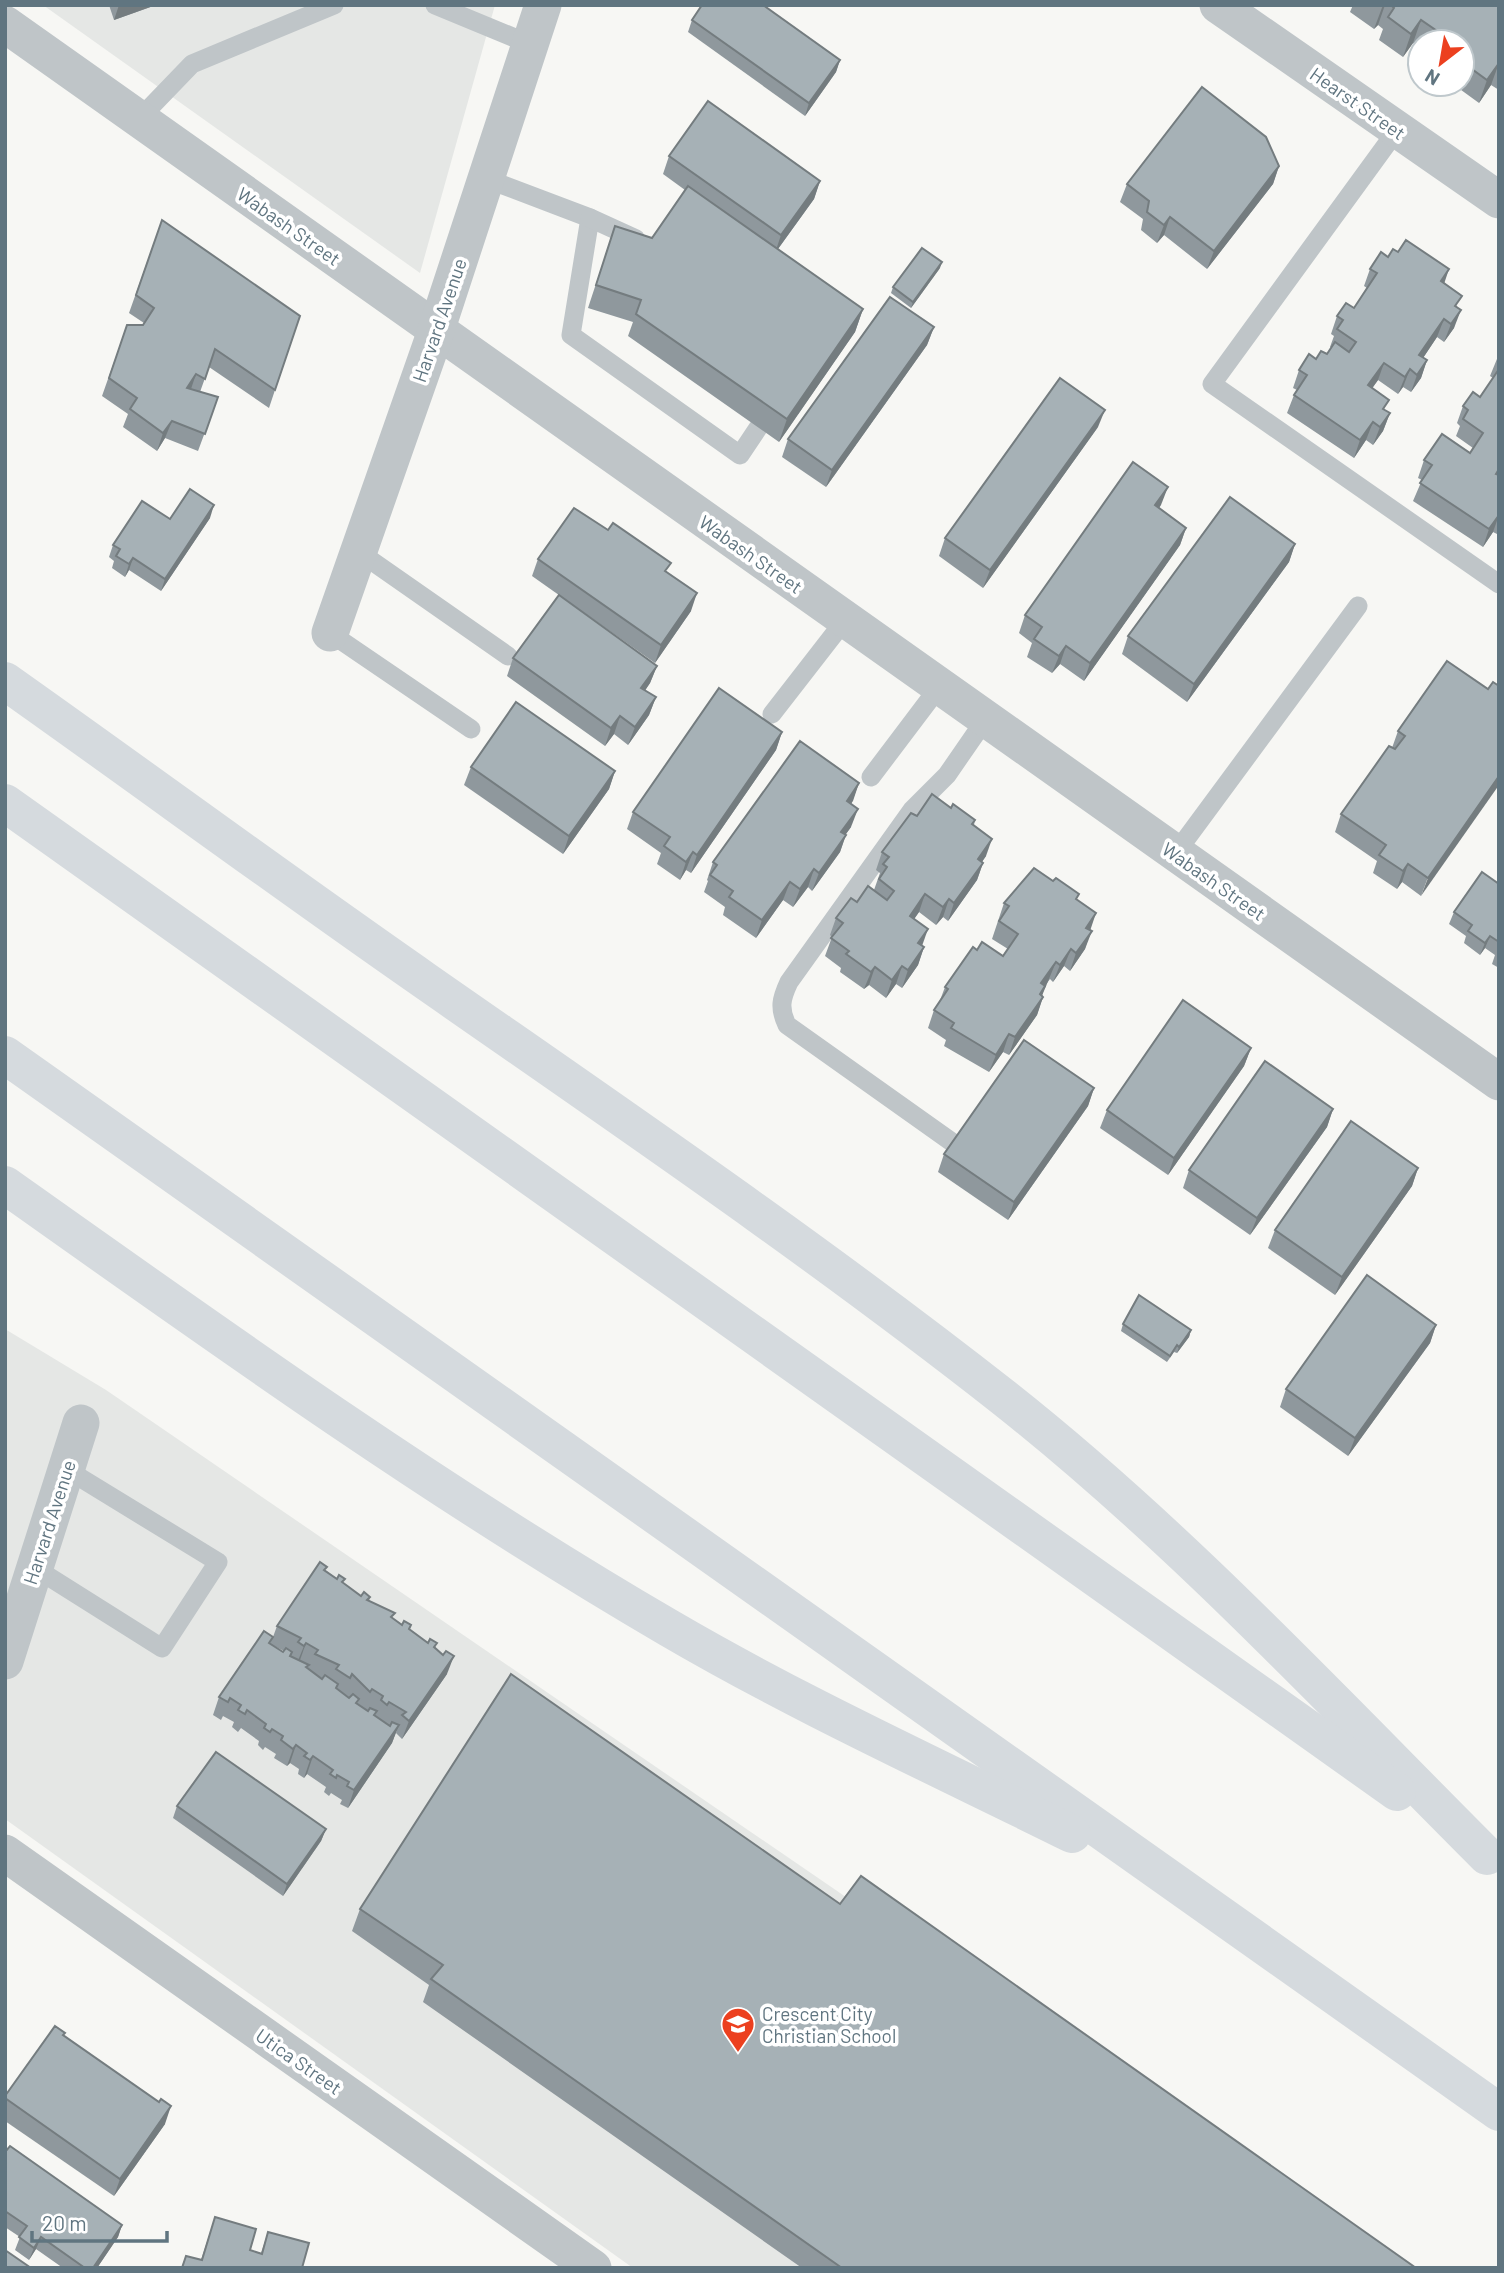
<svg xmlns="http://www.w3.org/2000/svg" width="1504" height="2273" font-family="Barlow,sans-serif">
<rect width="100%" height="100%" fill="#f7f7f4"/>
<g fill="#e5e7e5">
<path d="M43 5H495L420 273Z"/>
<path d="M5 1329 106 1390 1387 2268H633L5 1819Z"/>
</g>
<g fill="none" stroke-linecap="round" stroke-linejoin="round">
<g stroke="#bfc5c8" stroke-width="19">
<path d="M435 5 532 45"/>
<path d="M139 119 192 64 334 5"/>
<path d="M1397 130 1212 384 1499 584"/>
<path d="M487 179 590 218 571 335 740 455 758 428"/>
<path d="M590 218 636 239"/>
<path d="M359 552 508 656"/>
<path d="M330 633 471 729"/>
<path d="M772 714 845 620"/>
<path d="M871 777 939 687"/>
<path d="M1175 854 1358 606"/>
<path d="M956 1145 787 1025C779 1008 781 999 789 982L912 810 947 775 985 720"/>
<path d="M35 1568 162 1648 218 1562 66 1469"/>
</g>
<g stroke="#bfc5c8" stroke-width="37">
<path d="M1218 5 1499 200"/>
<path d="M5 24 1499 1082"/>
<path d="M330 633 436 331 543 5"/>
<path d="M5 1661 81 1423"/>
<path d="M5 1853 593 2268"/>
</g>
<g stroke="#d5dade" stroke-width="38">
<path d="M5 681C145 780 283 882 424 980 619 1116 816 1250 1003 1397 1178 1535 1330 1699 1487 1856"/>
<path d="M5 803 1397 1792"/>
<path d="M5 1055 1499 2112"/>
<path d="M5 1185C222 1339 439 1494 669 1628 799 1704 937 1767 1072 1834"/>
</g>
</g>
<g fill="#8f989d" fill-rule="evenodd">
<path d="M109 5H156L114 20Z"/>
<path d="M1353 5H1499V90L1491 85 1479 103 1457 87 1458 84H1462V42H1420V47L1413 43 1403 57 1379 40 1383 29 1378 25 1374 29 1350 12Z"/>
<path d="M692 20 840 60 836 72 805 116 688 32Z"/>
<path d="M669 156 820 181 814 199 778 249 863 309 855 332 779 442 628 336 633 322 588 308 615 226 652 238 685 190 663 174Z"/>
<path d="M1279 166 1273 184 1207 269 1164 235 1157 243 1141 230 1143 219 1120 202 1127 184Z"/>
<path d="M162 220 275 390 269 408 209 367 200 392 218 397 198 451 165 438 157 451 123 427 128 414 102 396 127 325H143L144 323 129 313Z"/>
<path d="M1388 257 1444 284 1458 308 1454 328 1444 342 1437 337 1423 358 1427 360 1421 378 1411 392 1403 387 1398 394 1378 380 1372 388 1385 410 1390 413 1383 431 1373 445 1366 440 1354 458 1287 413 1294 395 1297 390 1293 388 1299 370 1316 359 1327 354 1331 347H1330L1334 336 1331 334 1337 316 1354 308 1367 288 1364 286 1370 269Z"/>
<path d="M940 268 911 308 891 293 893 287Z"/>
<path d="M934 327 927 345 826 487 782 457 788 439Z"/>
<path d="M1499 354V535L1493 532 1483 547 1413 501 1422 480 1418 478 1424 460 1470 453 1473 448 1456 436 1460 426 1457 423 1463 406 1480 397 1493 378 1490 376Z"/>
<path d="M1098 427 983 588 939 556 945 538Z"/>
<path d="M1161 505 1159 508 1186 528 1180 545 1084 681 1060 664 1052 673 1027 657 1032 643 1019 633 1025 615Z"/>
<path d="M210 518 161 591 129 570 125 577 112 568 114 561 109 557 113 545 170 519Z"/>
<path d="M1295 544 1289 562 1187 702 1122 654 1128 636Z"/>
<path d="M538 559 667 573 691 611 655 663 532 576Z"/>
<path d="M513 658 657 666 650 683 645 690 656 697 649 715 628 745 614 734 605 746 507 676Z"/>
<path d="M1499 686 1421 896 1402 882 1397 889 1373 873 1377 861 1335 832 1341 814 1392 748 1398 731 1488 689Z"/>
<path d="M782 732 776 750 691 873 686 870 680 880 657 864 661 853 627 829 633 812Z"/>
<path d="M471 767 615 771 609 789 563 854 464 785Z"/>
<path d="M859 783 851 804V827L846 834 840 852 812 891 808 887 793 907 783 900 756 938 723 915 725 907 704 892 708 881 707 880 713 862Z"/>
<path d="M951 808 975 820 974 825 986 856 982 862 983 863 977 880 948 921 943 917 936 925 919 912 914 919 922 946 924 947 918 965 902 988 896 984 886 998 869 985 864 989 840 972 841 968 825 956 832 937 830 935 836 918 874 890 880 873 876 870 882 852 917 816Z"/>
<path d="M1499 884V968L1492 964 1495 955 1485 948 1480 955 1464 943 1466 936 1449 924 1454 912Z"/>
<path d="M1077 900 1090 931 1085 949 1070 971 1064 966 1053 982 1050 979 1045 986 1042 995 1043 997 1037 1015 1009 1055 1003 1052 989 1072 944 1046 946 1040 928 1028 934 1010 939 1003 945 987 977 950 1003 956 1008 949 992 939 1004 903Z"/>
<path d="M1251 1048 1244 1066 1168 1175 1100 1128 1107 1110Z"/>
<path d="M1094 1088 1088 1106 1008 1220 938 1172 944 1154Z"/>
<path d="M1333 1109 1327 1127 1250 1235 1183 1188 1189 1170Z"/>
<path d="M1418 1168 1412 1186 1335 1295 1268 1248 1275 1230Z"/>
<path d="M1123 1324 1191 1330 1189 1337 1177 1353 1174 1352 1167 1362 1121 1331Z"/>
<path d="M1436 1325 1430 1343 1348 1456 1280 1407 1286 1389Z"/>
<path d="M325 1570 361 1596 370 1597 369 1601 428 1643H437L435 1648 447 1674 402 1739 396 1733 397 1729 392 1743 348 1808 340 1804 342 1800 331 1793 329 1796 324 1792 326 1787 307 1774 304 1778 298 1774 299 1769 290 1763 287 1766 274 1758 276 1754 265 1747 263 1750 258 1745 259 1741 241 1728 238 1732 232 1727 234 1722 223 1716 221 1720 213 1715 219 1697 273 1637 277 1626ZM270 1644 284 1651 283 1652Z"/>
<path d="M177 1806 326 1829 321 1841 283 1896 173 1818Z"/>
<path d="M840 1904 1416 2268H802L423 2002 429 1985 352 1931 360 1909Z"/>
<path d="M64 2036 165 2124 114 2196 5 2121V2096Z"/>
<path d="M5 2152 122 2225 118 2237 97 2268H63L36 2249 29 2260 15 2250 20 2237 5 2227Z"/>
<path d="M215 2217 250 2250 261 2253 268 2232 302 2268H181L186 2256 201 2260Z"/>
</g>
<g fill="#747c7f">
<path d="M119 5H156L114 20Z"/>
<path d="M1383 5H1385L1378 25 1374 29Z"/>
<path d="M1421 20 1413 43 1403 57 1411 34Z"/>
<path d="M840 60 836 72 805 116 809 103Z"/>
<path d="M1499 63 1491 85 1479 103 1487 80Z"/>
<path d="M1279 166 1273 184 1207 269 1214 251Z"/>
<path d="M820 181 814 199 775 253 781 235Z"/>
<path d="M1170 217 1164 235 1157 243 1164 225Z"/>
<path d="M942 262 940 268 911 308 913 302Z"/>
<path d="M1449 269 1443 287 1441 281Z"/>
<path d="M863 309 855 332 779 442 787 419Z"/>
<path d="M1461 310 1454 328 1444 342 1451 324Z"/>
<path d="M1444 319 1437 337 1413 373 1419 355Z"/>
<path d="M934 327 927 345 826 487 832 470Z"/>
<path d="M1427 360 1421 378 1411 392 1417 375Z"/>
<path d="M1384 363 1378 380 1362 403 1368 385Z"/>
<path d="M1410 369 1403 387 1398 394 1405 377Z"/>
<path d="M196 374 190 392 187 388Z"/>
<path d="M1105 410 1098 427 983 588 990 570Z"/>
<path d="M1390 413 1383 431 1373 445 1380 427Z"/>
<path d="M172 421 165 438 157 451 163 433Z"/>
<path d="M1373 422 1366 440 1354 458 1360 440Z"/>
<path d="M1168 487 1161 505 1148 523 1155 505Z"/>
<path d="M214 505 210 518 161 591 165 579Z"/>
<path d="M1499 515 1493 532 1483 547 1489 529Z"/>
<path d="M1186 528 1180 545 1084 681 1090 663Z"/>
<path d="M1295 544 1289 562 1187 702 1194 684Z"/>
<path d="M133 558 129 570 125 577 129 564Z"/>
<path d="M697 593 691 611 655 663 661 645Z"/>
<path d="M1066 646 1060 664 1052 673 1059 656Z"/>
<path d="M657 666 650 683 635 706 641 688Z"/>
<path d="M656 697 649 715 628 745 635 727Z"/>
<path d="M620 716 614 734 605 746 611 728Z"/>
<path d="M782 732 776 750 691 873 697 855Z"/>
<path d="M615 771 609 789 563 854 569 836Z"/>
<path d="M1499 776V785L1421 896 1428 878Z"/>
<path d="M859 783 853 801 840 819 847 801Z"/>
<path d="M858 809 851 827 835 849 841 832Z"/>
<path d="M846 835 840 852 812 891 819 873Z"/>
<path d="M992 839 986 856 971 877 978 859Z"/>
<path d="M693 852 686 870 680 880 686 862Z"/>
<path d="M983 863 977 880 948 921 954 903Z"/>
<path d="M1408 864 1402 882 1397 889 1403 871Z"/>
<path d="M814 869 808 887 793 907 800 889Z"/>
<path d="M790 882 783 900 756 938 762 920Z"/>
<path d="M925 894 919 912 904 934 910 916Z"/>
<path d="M949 899 943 917 936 925 943 907Z"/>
<path d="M1096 913 1090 931 1086 928Z"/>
<path d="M928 929 922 946 918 943Z"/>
<path d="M1092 931 1085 949 1070 971 1076 953Z"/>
<path d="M1490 936 1485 948 1480 955 1485 943Z"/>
<path d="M924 947 918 965 902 988 908 970Z"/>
<path d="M1071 949 1064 966 1053 982 1060 965Z"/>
<path d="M1056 962 1039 1003 1043 997 1037 1015 1009 1055 1015 1037 1041 983Z"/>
<path d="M902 966 896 984 886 998 892 980Z"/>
<path d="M875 967 869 985 864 989 871 972Z"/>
<path d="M1009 1034 1003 1052 989 1072 996 1055Z"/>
<path d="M1251 1048 1244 1066 1168 1175 1174 1158Z"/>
<path d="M1094 1088 1088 1106 1008 1220 1014 1202Z"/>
<path d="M1333 1109 1327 1127 1250 1235 1257 1218Z"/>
<path d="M1418 1168 1412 1186 1335 1295 1342 1277Z"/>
<path d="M1436 1325 1430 1343 1348 1456 1355 1438Z"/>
<path d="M1191 1330 1189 1337 1177 1353 1179 1347Z"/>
<path d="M306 1643 300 1660 297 1663 304 1646Z"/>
<path d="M454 1656 447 1674 402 1739 409 1721Z"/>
<path d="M399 1725 392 1743 348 1808 354 1790Z"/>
<path d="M296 1745 290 1763 287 1766 293 1749Z"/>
<path d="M313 1756 307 1774 304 1778 310 1760Z"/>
<path d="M326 1829 321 1841 283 1896 287 1884Z"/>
<path d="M171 2106 165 2124 114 2196 120 2179Z"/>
<path d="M122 2225 118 2237 97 2268H93Z"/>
<path d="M41 2237 36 2249 29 2260 34 2248Z"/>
</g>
<g fill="#a6b1b6" stroke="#747c7f" stroke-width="2">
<path d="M702 5H763L840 60 809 103 692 20Z"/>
<path d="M1391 5H1499V63L1487 80 1465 64 1469 58 1462 53V42H1434L1440 33 1421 20 1411 34 1388 17 1394 8Z"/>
<path d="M1202 87 1266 137 1279 166 1214 251 1170 217 1164 225 1147 212 1149 201 1127 184Z"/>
<path d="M708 101 820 181 781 235 669 156Z"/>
<path d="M688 186 863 309 787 419 636 314 641 300 596 285 615 226 652 238Z"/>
<path d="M162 220 300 316 275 390 215 349 205 379 196 374 187 388 218 397 205 434 172 421 163 433 130 409 137 398 109 378 127 325H143L154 308 136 295Z"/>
<path d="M1406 240 1449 269 1441 281 1462 296 1455 306 1461 310 1451 324 1444 319 1419 355 1427 360 1417 375 1410 369 1405 377 1384 363 1368 385 1389 400 1383 409 1390 413 1380 427 1373 422 1360 440 1294 395 1307 375 1299 370 1309 354 1316 359 1321 351 1327 354 1335 342 1349 352 1356 342 1337 329 1343 320 1337 316 1346 303 1354 308 1377 273 1370 269 1381 252 1388 257 1393 249 1398 252Z"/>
<path d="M922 248 942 262 913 302 893 287Z"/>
<path d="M890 297 934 327 832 470 788 439Z"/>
<path d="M1499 369V469L1496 474 1499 475V515L1489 529 1420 483 1432 465 1424 460 1442 434 1470 453 1483 433 1463 419 1468 410 1463 406 1473 392 1480 397Z"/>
<path d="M1060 378 1105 410 990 570 945 538Z"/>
<path d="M1133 462 1168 487 1155 505 1186 528 1090 663 1066 646 1059 656 1034 639 1042 627 1025 615Z"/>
<path d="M190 489 214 505 165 579 133 558 129 564 116 556 120 549 113 545 142 501 170 519Z"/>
<path d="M1230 497 1295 544 1194 684 1128 636Z"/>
<path d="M574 508 608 530 613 523 671 563 665 571 697 593 661 645 538 559Z"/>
<path d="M559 595 657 666 641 688 656 697 635 727 620 716 611 728 513 658Z"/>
<path d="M1447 661 1488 689 1493 682 1499 686V776L1428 878 1408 864 1403 871 1379 855 1386 845 1341 814 1389 746 1395 749 1405 736 1398 731Z"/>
<path d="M719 688 782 732 697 855 693 852 686 862 664 846 670 837 633 812Z"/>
<path d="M516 702 615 771 569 836 471 767Z"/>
<path d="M800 741 859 783 847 801 858 809 841 832 846 835 819 873 814 869 800 889 790 882 762 920 729 897 733 891 710 875 717 865 713 862Z"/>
<path d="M932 794 951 808 953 804 975 820 972 824 992 839 978 859 983 863 954 903 949 899 943 907 925 894 910 916 928 929 918 943 924 947 908 970 902 966 892 980 875 967 871 972 846 954 849 951 831 938 843 923 836 918 851 898 857 902 868 886 887 900 894 891 879 879 887 867 883 864 889 857 882 852 911 813 917 816Z"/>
<path d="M1034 868 1053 881 1056 878 1079 894 1076 899 1096 913 1086 928 1092 931 1076 953 1071 949 1060 965 1056 962 1041 983 1045 986 1040 994 1043 997 1015 1037 1009 1034 996 1055 951 1028 954 1023 934 1010 948 989 945 987 973 947 977 950 982 942 1003 956 1018 934 999 921 1009 906 1004 903Z"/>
<path d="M1482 872 1499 884V942L1490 936 1485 943 1468 931 1472 925 1454 912Z"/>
<path d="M1183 1000 1251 1048 1174 1158 1107 1110Z"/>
<path d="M1024 1040 1094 1088 1014 1202 944 1154Z"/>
<path d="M1265 1061 1333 1109 1257 1218 1189 1170Z"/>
<path d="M1351 1121 1418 1168 1342 1277 1275 1230Z"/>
<path d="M1367 1275 1436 1325 1355 1438 1286 1389Z"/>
<path d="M1139 1295 1191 1330 1179 1347 1177 1345 1170 1356 1123 1324Z"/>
<path d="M320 1562 327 1567 324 1570 337 1579 339 1575 345 1579 342 1582 361 1596 364 1592 370 1597 367 1600 395 1613 391 1617 402 1625 404 1621 411 1625 409 1629 428 1643 430 1639 437 1643 434 1647 443 1655 446 1651 454 1656 409 1721 402 1715 406 1712 389 1702 387 1705 381 1700 383 1696 372 1689 370 1692 352 1674 350 1678 336 1669 339 1665 315 1654 318 1650 306 1643 304 1646 298 1642 301 1638 277 1626Z"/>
<path d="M264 1631 273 1637 269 1643 283 1652 286 1648 292 1652 290 1656 309 1665 306 1667 322 1679 325 1675 338 1684 336 1688 349 1698 353 1694 359 1699 356 1703 368 1711 370 1708 377 1711 374 1715 390 1726 392 1722 399 1725 354 1790 347 1786 349 1782 337 1775 336 1778 330 1774 333 1770 313 1756 310 1760 304 1756 307 1753 296 1745 293 1749 281 1740 283 1736 272 1729 270 1732 264 1728 266 1724 247 1710 245 1714 238 1710 241 1705 230 1698 228 1702 219 1697Z"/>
<path d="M511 1674 840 1904 861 1876 1416 2268H842L431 1979 443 1965 360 1909Z"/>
<path d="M216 1752 326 1829 287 1884 177 1806Z"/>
<path d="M55 2026 65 2033 63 2035 159 2102 161 2099 171 2106 120 2179 5 2098V2096Z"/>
<path d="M10 2146 122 2225 93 2268H85L41 2237 34 2248 19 2237 27 2226 5 2211V2152Z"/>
<path d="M215 2217 256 2229 250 2250 262 2254 268 2232 309 2243 302 2268H182L186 2256 202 2260Z"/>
<path d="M5 2250 31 2268H5Z"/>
</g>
<defs>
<symbol id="school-pin" viewBox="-11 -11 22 30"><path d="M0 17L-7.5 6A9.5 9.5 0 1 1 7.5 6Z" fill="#ec401f" stroke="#fff"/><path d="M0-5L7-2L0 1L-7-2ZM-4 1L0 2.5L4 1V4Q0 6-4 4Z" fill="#fff"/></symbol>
</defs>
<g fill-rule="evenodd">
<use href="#school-pin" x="719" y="2005" width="38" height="52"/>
</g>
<g text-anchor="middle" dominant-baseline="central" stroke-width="7" stroke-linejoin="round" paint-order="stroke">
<g font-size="19" fill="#607580" stroke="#fff">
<text transform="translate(1358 103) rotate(35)">Hearst Street</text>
<text transform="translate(289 226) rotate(35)">Wabash Street</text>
<text transform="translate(439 320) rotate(-71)">Harvard Avenue</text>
<text transform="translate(751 554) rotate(35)">Wabash Street</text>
<text transform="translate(1214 881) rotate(35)">Wabash Street</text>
<text transform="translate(49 1522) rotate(-72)">Harvard Avenue</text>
<text transform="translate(299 2061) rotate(35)">Utica Street</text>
</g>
<g font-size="19" fill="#607580" stroke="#fff" text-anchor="start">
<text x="762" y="2013">Crescent City<tspan x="762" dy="22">Christian School</tspan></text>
</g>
</g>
<rect width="1504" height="2273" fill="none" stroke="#607580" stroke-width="14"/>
<g transform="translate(1441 63) rotate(211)"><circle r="33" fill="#ffffff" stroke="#bfc8cc" stroke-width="2"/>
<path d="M0-5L12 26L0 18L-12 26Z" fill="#ec401f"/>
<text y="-10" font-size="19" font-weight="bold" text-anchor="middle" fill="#607580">N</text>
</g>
<path d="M32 2231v10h135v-10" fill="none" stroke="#607580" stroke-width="3.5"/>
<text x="42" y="2231" font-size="21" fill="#607580" stroke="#ffffff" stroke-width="5" paint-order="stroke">20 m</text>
</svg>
